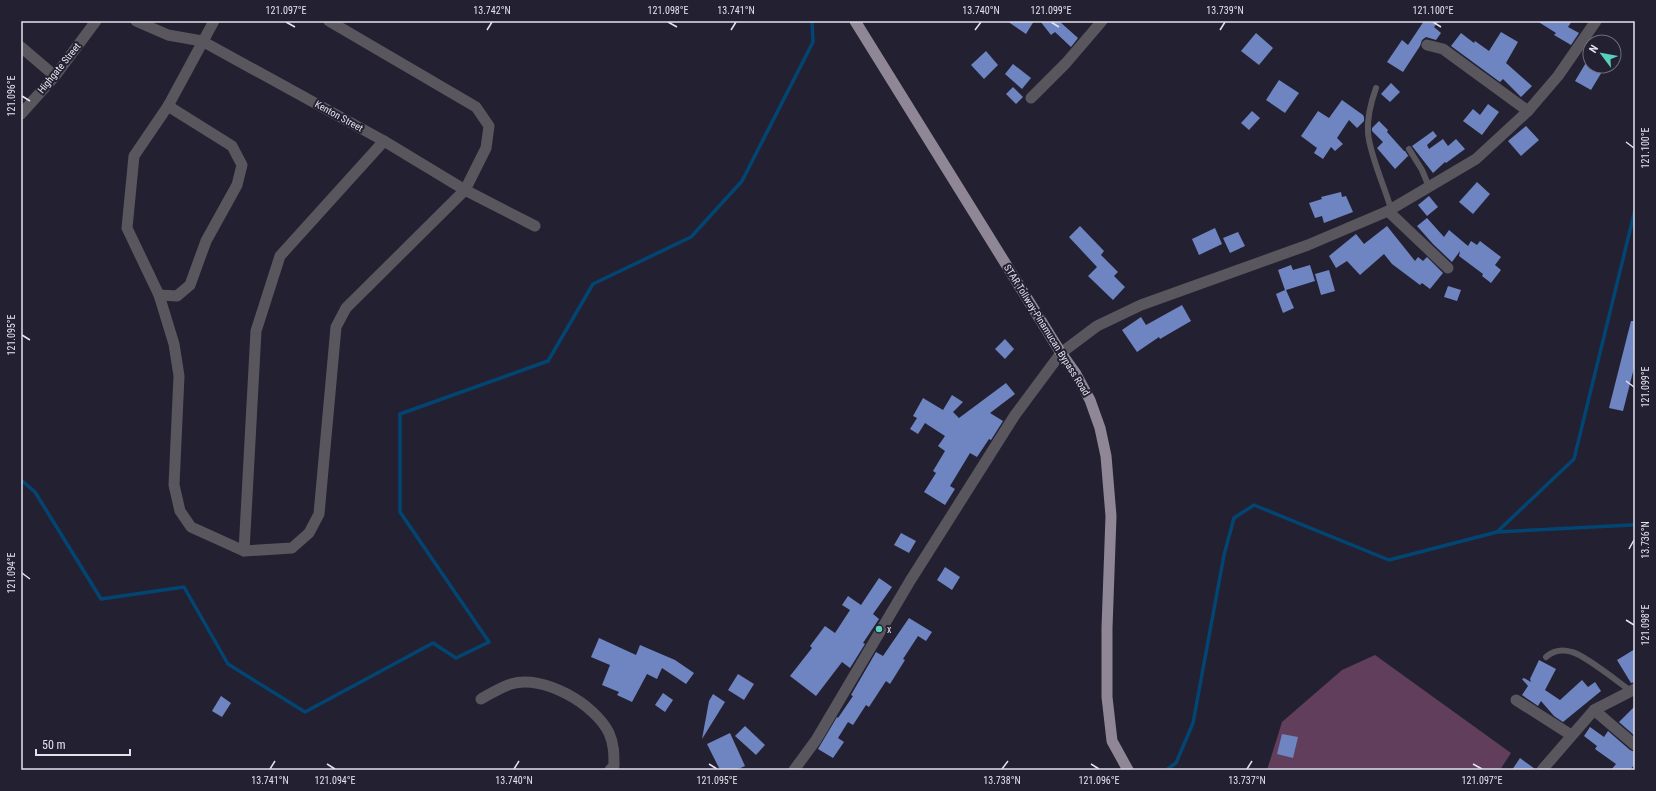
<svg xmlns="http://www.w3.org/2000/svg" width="1656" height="791" font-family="'Roboto Condensed',sans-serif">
<rect width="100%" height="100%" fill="#232131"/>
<path fill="#603e5c" d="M1375 655 1511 753 1500 770H1267L1282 722 1342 670Z"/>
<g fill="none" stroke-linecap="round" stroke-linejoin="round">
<g stroke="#034572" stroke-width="3.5">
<path d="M21 480 35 492 101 599 184 587 228 664 305 712 433 643 456 658 489 642 400 512V414L548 361 593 284 691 237 742 181 813 42 812 21"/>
<path d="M1497 532 1631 525 1635 524"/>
<path d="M1166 770 1176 763 1193 723 1224 555 1234 518 1254 505 1389 560 1497 532 1574 459 1635 210"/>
</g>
</g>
<g fill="#6e85c2">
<path d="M1007 21H1034L1026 34Z"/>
<path d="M1040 21H1059L1078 38 1071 47 1055 32 1051 35Z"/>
<path d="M1424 21H1439L1434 27 1441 33 1436 40 1426 37 1422 40 1420 46 1403 72 1387 62 1402 40 1408 45Z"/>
<path d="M1537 21H1572L1568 27 1579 33 1571 45 1554 35 1556 33Z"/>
<path d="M1501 32 1518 42 1506 63 1532 86 1521 97 1503 79 1500 82 1451 46 1461 33 1474 43 1475 41 1489 51Z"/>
<path d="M1256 33 1273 48 1259 65 1241 51Z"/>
<path d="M986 51 998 65 984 79 971 65Z"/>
<path d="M1587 61 1590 63V66H1596L1603 70 1591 90 1575 81Z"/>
<path d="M1013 64 1031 78 1022 89 1005 74Z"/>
<path d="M1279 80 1299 93 1285 113 1266 100Z"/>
<path d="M1391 83 1400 92 1390 102 1381 94Z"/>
<path d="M1013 87 1023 97 1016 104 1006 94Z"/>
<path d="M1342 100 1363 115 1364 117V121L1357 128 1349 120 1337 138 1343 144 1335 151 1331 147 1323 159 1314 153 1317 148 1301 136 1318 111 1329 118Z"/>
<path d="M1488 104 1499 112 1482 135 1463 121 1473 109 1480 115Z"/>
<path d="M1252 111 1260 118 1249 130 1241 123Z"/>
<path d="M1379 121 1388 130 1387 132 1404 151H1405L1409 157 1408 156 1395 169 1377 148 1383 142 1372 131V128Z"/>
<path d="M1526 126 1539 140 1521 156 1508 141Z"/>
<path d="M1433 131 1437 136 1427 145 1429 149 1443 139 1448 146 1456 139 1465 149 1446 163 1445 162 1433 173 1412 146Z"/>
<path d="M1477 182 1490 194 1473 214 1459 202Z"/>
<path d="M1341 192 1342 197 1346 196 1353 212 1324 223 1322 216 1315 218 1309 203 1322 199 1321 197Z"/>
<path d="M1429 196 1438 207 1427 216 1418 205Z"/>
<path d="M1427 218 1444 237 1449 230 1468 246 1471 241 1477 245 1480 241 1501 257 1495 265 1501 270 1491 283 1482 276 1483 274 1459 256 1460 251 1452 262 1433 244 1417 226Z"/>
<path d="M1080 226 1104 251 1101 255 1118 272 1114 276 1125 287 1113 300 1088 276 1097 267 1069 237Z"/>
<path d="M1387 226 1415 261 1418 257 1423 261 1427 257 1443 273 1430 289 1422 283 1420 285 1392 264 1384 254 1360 275 1347 261 1336 268 1329 256 1356 234 1364 244Z"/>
<path d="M1215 228 1222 244 1199 255 1192 239Z"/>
<path d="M1238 232 1245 246 1230 253 1223 238Z"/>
<path d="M1291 265 1293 270 1310 265 1315 281 1286 290 1294 308 1283 313 1276 294 1285 290 1278 270Z"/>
<path d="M1329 270 1335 291 1321 295 1315 274Z"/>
<path d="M1448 286 1461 290 1457 301 1444 297Z"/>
<path d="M1182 305 1191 321 1160 339 1159 337 1137 352 1122 330 1141 317 1146 325Z"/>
<path d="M1631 321H1635V364L1623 411 1609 408Z"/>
<path d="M1005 339 1014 349 1005 359 995 349Z"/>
<path d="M1006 383 1015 394 990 413 1003 421 991 440 989 439 977 457 970 453 950 486 955 489 945 505 924 492 936 473 933 471 945 451 938 446 945 436 925 423 918 434 910 429 917 418 913 416 923 398 943 410 952 395 963 402 953 412 959 418Z"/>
<path d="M901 533 916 541 909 553 894 545Z"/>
<path d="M945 567 960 577 952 590 937 580Z"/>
<path d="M879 578 892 587 873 614 879 619 863 643 865 644 850 668 842 662 816 696 790 676 812 648 810 646 825 626 835 633 850 610 842 605 848 596 861 605Z"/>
<path d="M909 618 932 632 926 641 918 636 903 659 905 660 890 684 886 681 869 707 866 705 853 725 848 722 838 738 844 742 833 758 818 749 837 717 838 718 853 696 851 695 876 652 883 656Z"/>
<path d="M599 638 636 655 640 645 675 660 694 673 686 684 662 668 657 679 647 674 632 702 617 695 619 692 602 685 610 665 591 657Z"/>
<path d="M1635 649V682L1631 683 1617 660Z"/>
<path d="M1539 660 1556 669 1545 690 1560 700 1582 680 1588 687 1595 682 1601 691 1563 722 1554 716 1541 701 1538 706 1522 695 1528 686 1522 679 1524 678 1531 682 1530 679Z"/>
<path d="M738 674 754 684 744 700 728 690Z"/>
<path d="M663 693 673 700 665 712 655 705Z"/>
<path d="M713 694 725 702 702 739 709 701Z"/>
<path d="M221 696 231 703 222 717 212 711Z"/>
<path d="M1635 706V736L1619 722Z"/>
<path d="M745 726 765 745 756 755 735 736Z"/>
<path d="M1590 727 1604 737 1608 731 1630 750 1635 752V764L1630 770H1611L1616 764 1595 749 1597 746 1584 736Z"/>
<path d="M730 733 745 766 736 770H720L707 744Z"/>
<path d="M1282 734 1298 737 1293 758 1277 754Z"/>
<path d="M1520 758 1535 769V770H1512Z"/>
</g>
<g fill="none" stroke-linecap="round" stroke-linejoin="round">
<g stroke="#5a565d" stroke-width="6">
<path d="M1376 88C1371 102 1367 118 1368 133 1370 156 1385 187 1391 209"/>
<path d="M1409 149 1422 170 1429 187"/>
<path d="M1546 657C1554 650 1562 649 1572 652 1585 655 1618 682 1631 691"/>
</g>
<g stroke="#5a565d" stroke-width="11">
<path d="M136 21 168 35 202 41 384 141 465 190 535 226"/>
<path d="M214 21 168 106 134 156 127 228 159 295 174 344 179 376 174 485 180 511 191 527 244 551 292 548 309 533 319 514 336 327 346 308 465 190 486 148 489 126 476 107 329 21"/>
<path d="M1427 45 1443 49 1528 111"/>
<path d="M21 47 55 76"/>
<path d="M1031 98 1066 63 1102 21"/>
<path d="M21 114 55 76 96 21"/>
<path d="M1388 211 1448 268"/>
<path d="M159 295 177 296 190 285 206 241 237 185 242 165 232 146 168 106"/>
<path d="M244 551 256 331 280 256 384 141"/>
<path d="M481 699C490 694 501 687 511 684 543 674 595 704 609 733 614 744 614 754 614 766L610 770"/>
<path d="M1516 700 1571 735"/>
<path d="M1594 710 1635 745"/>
</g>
<g stroke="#5a565d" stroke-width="11">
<path d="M794 770 816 740 910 581 1015 415 1061 353 1097 326 1141 305 1308 245 1388 211 1476 159 1528 111 1558 76 1596 21"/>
<path d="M1542 770 1594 710 1635 689"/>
</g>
<path stroke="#908796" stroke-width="11" d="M855 21 1061 353 1076 374 1090 400 1100 428 1106 456 1111 516 1107 628V697L1112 741 1128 770"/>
</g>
<path fill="none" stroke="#e3e2ed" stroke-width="1.5" d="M286 22 295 27M668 22 677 27M1051 22 1059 27M1433 22 1441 27M487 30 492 22M731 30 736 22M975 30 981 22M1220 30 1225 22M22 96 30 101M1626 142 1634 148M22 335 30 340M1626 381 1634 387M1629 549 1634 540M22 573 30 579M1626 620 1634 625M327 764 335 769M709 764 717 769M1091 764 1099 769M1473 764 1482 769M270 769 275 761M514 769 519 761M1002 769 1008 761M1247 769 1252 761"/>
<circle fill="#5acebd" stroke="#232131" stroke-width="1.5" cx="879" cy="629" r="4"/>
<g text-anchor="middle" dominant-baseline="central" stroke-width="4" stroke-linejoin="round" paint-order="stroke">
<g font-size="10" fill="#e3e2ed" stroke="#232131">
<text transform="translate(59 68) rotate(-51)">Highgate Street</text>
<text transform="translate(339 116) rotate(29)">Kenton Street</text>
<text transform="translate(1047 330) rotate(58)">STAR Tollway-Pinamucan Bypass Road</text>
</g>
<g font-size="10" fill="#e3e2ed" stroke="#232131" text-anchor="start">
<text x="887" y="629">x</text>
</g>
</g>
<rect width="1656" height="791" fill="none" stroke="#232131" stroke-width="44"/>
<g transform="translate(1602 54) rotate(302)"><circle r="19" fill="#232131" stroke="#706e7c"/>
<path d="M0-3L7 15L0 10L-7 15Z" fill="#5acebd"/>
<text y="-6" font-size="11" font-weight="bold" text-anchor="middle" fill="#e3e2ed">N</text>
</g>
<path d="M36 749v6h94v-6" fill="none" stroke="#e3e2ed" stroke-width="2"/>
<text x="42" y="749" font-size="12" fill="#e3e2ed" stroke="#232131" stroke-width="3" paint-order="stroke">50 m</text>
<rect x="22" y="22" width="1612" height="747" fill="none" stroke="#e3e2ed" stroke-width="1.5"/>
<g font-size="10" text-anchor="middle" fill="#e3e2ed">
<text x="286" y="14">121.097°E</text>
<text x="492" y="14">13.742°N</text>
<text x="668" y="14">121.098°E</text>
<text x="736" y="14">13.741°N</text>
<text x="981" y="14">13.740°N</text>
<text x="1051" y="14">121.099°E</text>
<text x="1225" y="14">13.739°N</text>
<text x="1433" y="14">121.100°E</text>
<text transform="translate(11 96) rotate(-90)" y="4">121.096°E</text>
<text transform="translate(1645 148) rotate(-90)" y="4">121.100°E</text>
<text transform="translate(11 335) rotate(-90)" y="4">121.095°E</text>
<text transform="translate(1645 387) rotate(-90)" y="4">121.099°E</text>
<text transform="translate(1645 540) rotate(-90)" y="4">13.736°N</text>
<text transform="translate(11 573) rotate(-90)" y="4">121.094°E</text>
<text transform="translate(1645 625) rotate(-90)" y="4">121.098°E</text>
<text x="270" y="784">13.741°N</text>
<text x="335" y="784">121.094°E</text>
<text x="514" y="784">13.740°N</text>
<text x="717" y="784">121.095°E</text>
<text x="1002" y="784">13.738°N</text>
<text x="1099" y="784">121.096°E</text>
<text x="1247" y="784">13.737°N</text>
<text x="1482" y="784">121.097°E</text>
</g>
</svg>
